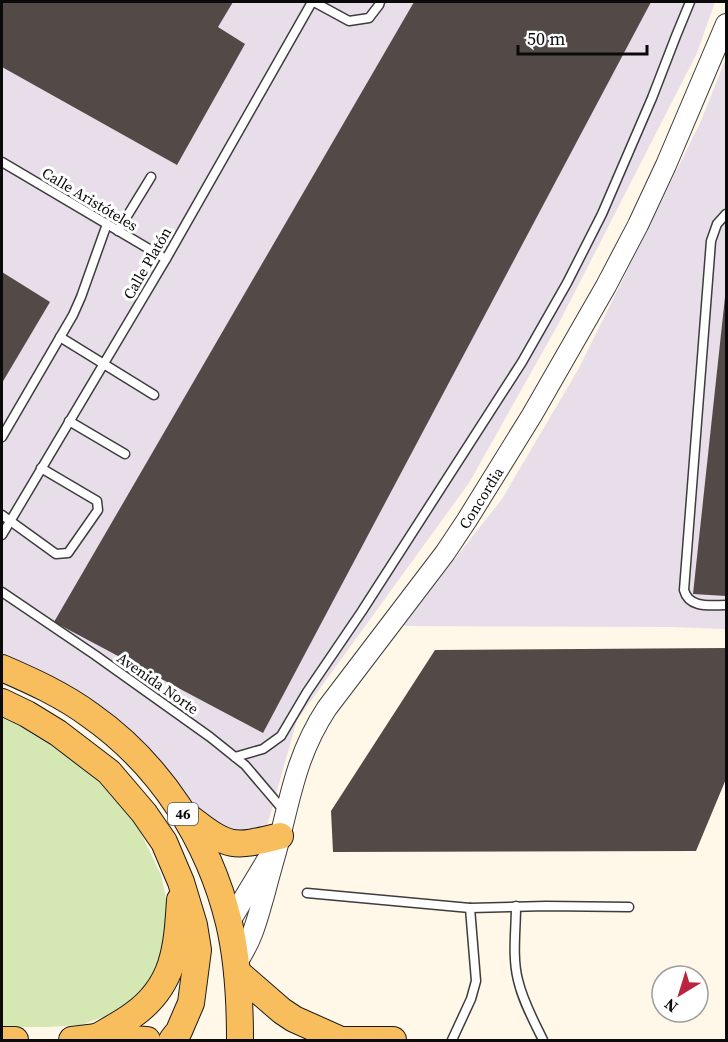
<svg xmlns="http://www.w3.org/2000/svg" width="728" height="1042" font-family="'Source Serif 4',serif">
<rect width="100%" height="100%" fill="#fff7e7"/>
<g fill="#e7deea">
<path d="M2 2H715L697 53 560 321 469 483 297 720 263 840 234 847 192 805 2 660Z"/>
<path d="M726 58V629L672 627 402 626 502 499 579 368 701 121Z"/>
</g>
<path fill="#d5e8b3" d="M2 718 18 725 69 754 106 786 140 831 161 875 170 917 168 957 150 986 119 1011 81 1025 48 1027H2Z"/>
<g fill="#534a47">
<path d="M2 2H233L218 27 245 44 177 165 2 67Z"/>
<path d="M414 2H651L263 733 54 622Z"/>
<path d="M2 272 50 302 2 383Z"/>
<path d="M725 297H726V596L693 594Z"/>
<path d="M726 648V779L696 851 333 852 331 811 435 650Z"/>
</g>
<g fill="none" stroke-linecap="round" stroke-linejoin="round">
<defs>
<g id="service">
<path d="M314 2 349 21 369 18 379 5 380 2"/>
<path d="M2 162 166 259"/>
<path d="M726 214 717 224 711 241 684 590C689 609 711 605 726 605"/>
<path d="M118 231 151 177"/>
<path d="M60 337 154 395"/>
<path d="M69 421 125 454"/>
<path d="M2 437 73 315 81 297 107 224"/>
<path d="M2 515 56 554 68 553 98 510 97 501 41 468"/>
<path d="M2 535 166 259 312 2"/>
<path d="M2 592 95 655 210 737 245 765 285 812"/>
<path d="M235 757 263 749 281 736 307 692 362 611 522 362 567 283 602 214 652 98 676 36 690 2"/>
<path d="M307 893 470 908 546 906 629 907"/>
<path d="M516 906C516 930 512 957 518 980 523 1002 534 1021 543 1040"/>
<path d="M452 1040 471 999 476 981 470 908"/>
</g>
<g id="tertiary">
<path d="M229 923 267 860"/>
<path d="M236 964C253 939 257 920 265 892 270 872 276 853 281 833 292 787 300 749 327 708L445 553 467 520 532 415 606 286 638 225 666 165 726 24"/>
</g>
<g id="primary">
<path d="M2 668C32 681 63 695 90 715 160 764 209 840 229 923 238 961 240 1001 240 1040"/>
<path d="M2 702 27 714 58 733 109 772 144 813 164 842 181 882 194 925 198 950 191 1003 179 1031 172 1040"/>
<path d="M190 818C229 848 232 848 280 836"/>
<path d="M237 972 282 1011 294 1019 341 1040"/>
<path d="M97 1037C109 1030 122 1023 133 1015 175 985 177 947 180 900"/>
<path d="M2 1040H15"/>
<path d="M72 1040 97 1037 147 1040"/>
<path d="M331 1040H393"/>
</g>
</defs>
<use href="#service" stroke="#3d3d3d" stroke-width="11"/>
<use href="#tertiary" stroke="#3d3d3d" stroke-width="22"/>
<use href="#primary" stroke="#1b1b1b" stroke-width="28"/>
<use href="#service" stroke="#fff" stroke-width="8"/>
<use href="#tertiary" stroke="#fff" stroke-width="20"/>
<use href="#primary" stroke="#f8be5e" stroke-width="26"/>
</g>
<g text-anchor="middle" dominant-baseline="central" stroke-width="6" stroke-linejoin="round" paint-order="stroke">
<rect fill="#fff" stroke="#545454" stroke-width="1.5" x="168" y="803" width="30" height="22" rx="4.5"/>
<g font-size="14" font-weight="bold" fill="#0a0a0a">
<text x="183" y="814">46</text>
</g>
<g font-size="15" fill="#0a0a0a" stroke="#fff">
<text transform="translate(90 199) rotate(31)">Calle Aristóteles</text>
<text transform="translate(147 263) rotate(-60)">Calle Platón</text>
<text transform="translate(481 498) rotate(-58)">Concordia</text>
<text transform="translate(158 683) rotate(35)">Avenida Norte</text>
</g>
</g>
<rect width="728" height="1042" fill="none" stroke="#0a0a0a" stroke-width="6"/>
<g transform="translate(680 994) rotate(218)"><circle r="28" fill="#ffffff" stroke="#9d9d9d" stroke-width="1.5"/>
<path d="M0-4.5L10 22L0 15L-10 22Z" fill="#b9243f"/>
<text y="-9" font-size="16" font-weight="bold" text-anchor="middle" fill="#0a0a0a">N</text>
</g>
<path d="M518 45v9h129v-9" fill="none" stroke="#0a0a0a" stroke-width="3"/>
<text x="527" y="45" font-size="18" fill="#0a0a0a" stroke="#ffffff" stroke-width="4.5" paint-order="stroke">50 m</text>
</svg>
